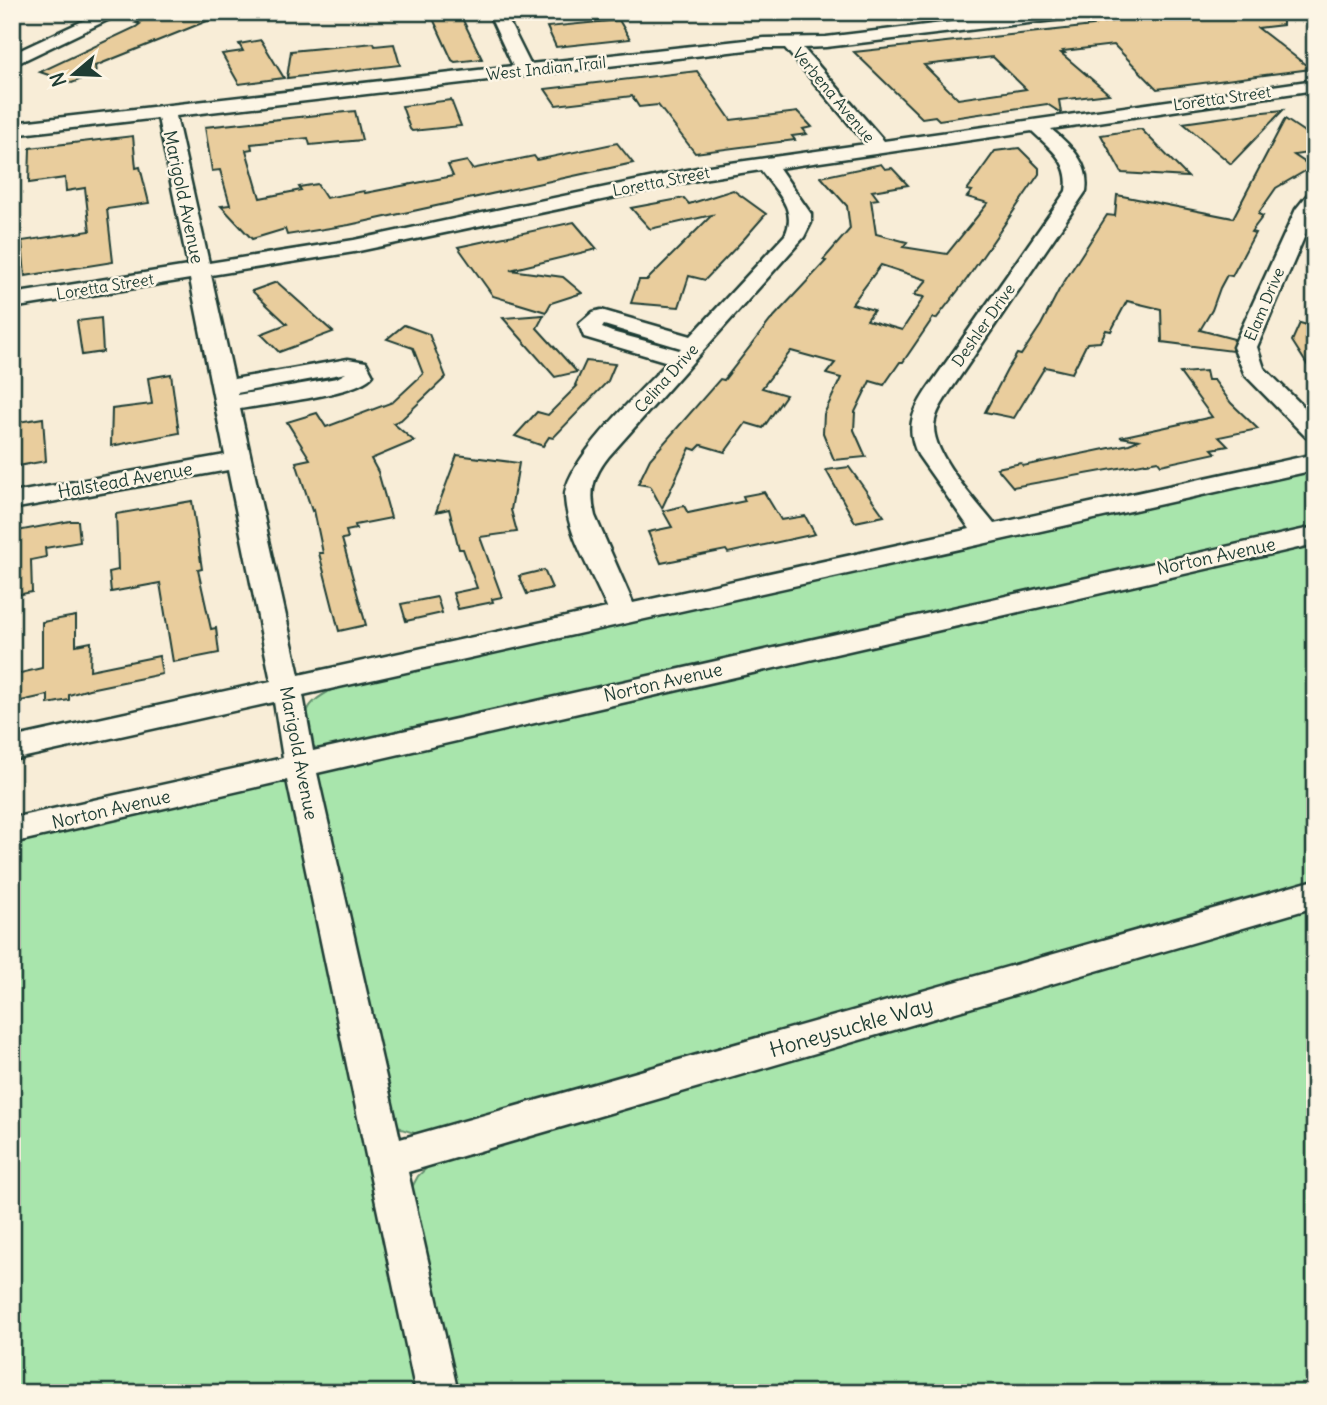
<svg xmlns="http://www.w3.org/2000/svg" width="1327" height="1405" font-family="Delius,sans-serif">
<rect width="100%" height="100%" fill="#f8edd7"/>
<filter id="ink" filterUnits="userSpaceOnUse"><feTurbulence type="fractalNoise" baseFrequency=".0143" numOctaves="2"/><feDisplacementMap in="SourceGraphic" scale="14" xChannelSelector="R" yChannelSelector="G"/><feConvolveMatrix kernelMatrix="1 2 1 2 8 2 1 2 1" color-interpolation-filters="sRGB"/></filter>
<g filter="url(#ink)">
<g fill="#a8e5ac" stroke="#649170" stroke-width="2">
<path d="M1315 471V530L323 751 310 745C304 712 302 706 333 689Z"/>
<path d="M1315 545V883L424 1136 401 1129 394 1121 314 775 327 766Z"/>
<path d="M289 773 421 1393H12V839Z"/>
<path d="M1315 903V1393H450L411 1189 418 1176 431 1164Z"/>
</g>
<g fill="#e9cd9d" stroke="#1f3d34" stroke-width="2" fill-rule="evenodd">
<path d="M161 12 227 13 95 66 96 73 72 83 40 72 136 27 140 24 136 23Z"/>
<path d="M430 12H459L482 59 455 62 452 60Z"/>
<path d="M1184 12H1283V25L1258 28 1311 69 1157 89 1114 45 1063 51 1065 53H1061L1109 94 1059 100 1061 113 1047 104 939 120 935 116 922 118 854 52 1093 26 1090 24ZM993 57 1026 89 958 99 924 65Z"/>
<path d="M619 20 630 39 556 47 547 27Z"/>
<path d="M261 40 284 78 239 84 222 54 243 51 239 44Z"/>
<path d="M374 43 375 46 394 44 400 65 287 78 291 51Z"/>
<path d="M697 71 731 120 798 112 812 127 803 129 807 134 792 136 795 140 695 153 658 105 639 107 632 96 556 105 545 89Z"/>
<path d="M451 100 461 126 412 131 410 129 402 106Z"/>
<path d="M1283 110 1231 164 1183 123 1254 113Z"/>
<path d="M355 111 362 140 310 145 308 138 251 144 252 149 246 150 260 198 301 190 299 187 317 184 326 198 364 191 365 193 453 176 448 165 467 161 472 169 534 156 537 160 617 143 633 163 349 225 287 235 285 229 252 239 221 206 230 205 220 170 212 171 205 127Z"/>
<path d="M1285 119 1315 139V152L1294 155 1312 167 1276 188 1258 214 1263 216 1251 232 1255 233 1232 276 1227 275 1220 288 1212 310 1200 330 1234 339 1232 351 1162 342 1161 309 1127 301 1111 331 1106 330 1100 342 1087 343 1072 373 1045 367 1014 418 985 412 1007 370 1017 354 1021 355 1041 325 1059 290 1107 215 1115 216 1117 195 1233 218Z"/>
<path d="M1141 129 1188 177 1122 173 1101 135Z"/>
<path d="M133 136 136 168 140 167 149 203 107 209 113 262 25 276 22 241 90 231 85 188 66 191 65 178 29 183 30 148Z"/>
<path d="M1019 148 1039 168V174L967 279 936 319 933 318 903 362H900L884 385 870 381 855 412 854 430 866 457 834 460 823 433 824 414 841 378 826 374 835 363 791 351 762 388 786 395 763 428 746 423 725 452 701 445 696 450 690 448 662 508 650 486 638 484 650 459 720 379 724 380 770 321 826 261 823 260 850 229 847 206 821 177 881 164 885 169 892 168 908 185 872 191 878 199 871 200 876 234 907 242 903 247 947 254 988 203 967 197 972 191 967 190 995 151ZM881 265 927 280 914 295 924 297 902 330 867 320 874 310 852 304Z"/>
<path d="M733 190 766 214 744 239 705 280 689 276 679 307 631 303 639 280H647L712 215 650 229 631 208 684 198 689 204Z"/>
<path d="M574 222 597 249 510 270 563 277 582 293 551 303 546 312 493 296 458 247Z"/>
<path d="M277 282 333 332 279 352 261 334 287 324 252 291Z"/>
<path d="M544 315 537 328 577 372 555 377 503 318Z"/>
<path d="M101 318 103 352 82 355 77 321Z"/>
<path d="M1300 323 1315 327V377L1292 341Z"/>
<path d="M404 325 429 334 446 377 401 420 393 423 414 441 371 459 378 472 391 518 355 525 356 529 346 531 348 538 342 539 366 625 339 631 319 553H323L314 510 312 511 296 462 310 459 287 422 317 413 326 427 393 402 423 374 413 348 387 339Z"/>
<path d="M586 361 615 364 608 381 553 438 549 437 543 446 515 436 537 412 548 415 577 386 575 385Z"/>
<path d="M1206 371 1208 380H1214L1231 403 1258 429 1219 437 1228 446 1212 449 1216 453 1161 465 1158 461 1013 487 997 468 1021 463 1023 466 1129 444 1139 440 1120 437 1212 417 1180 373Z"/>
<path d="M171 374 179 433 111 446 112 409 152 404 148 378Z"/>
<path d="M43 418 46 461 12 467V423Z"/>
<path d="M457 455 519 463 511 510 517 532 480 537 502 597 492 599 493 602 458 609 453 593 477 588 463 549H459L449 509 436 512Z"/>
<path d="M849 467 884 516 855 522 826 470Z"/>
<path d="M764 492 781 520 805 516 815 534 728 553 726 550 661 563 648 532 672 527 663 511 684 506 688 513 745 501 743 496Z"/>
<path d="M192 501 202 569 198 570 211 629 216 628 219 653 173 662 160 583 111 592 109 572 118 570 116 514Z"/>
<path d="M70 521H78L80 542 45 548 46 557 31 560 32 592 12 596V532Z"/>
<path d="M544 570 552 588 527 594 519 576Z"/>
<path d="M437 597 442 613 406 621 401 604Z"/>
<path d="M76 616V645L91 642 90 670 159 656 162 674 89 689 69 695V700L48 704V695L12 703V675L42 668V622Z"/>
</g>
<g fill="none" stroke-linecap="round" stroke-linejoin="round">
<defs>
<g id="minor">
<path d="M102 12H124L12 66V54Z"/>
<path d="M488 12H504L530 64 764 38 826 37 1034 12H1087L1079 17 826 47 803 48 884 141 1315 80V90L1051 129C1071 146 1090 163 1086 191L950 391C943 402 935 413 934 426 933 456 976 501 994 524L1315 454V470L303 695 313 751 1315 527V544L317 773 400 1139 1315 880V907L408 1172 458 1393H416L287 780 12 843V818L283 758 274 702 12 760V738L271 681 228 470 12 509V493L225 455 190 279 12 308V294L188 266 158 118 12 135V123L513 66ZM764 48H785L866 144 702 167 354 240 209 263 176 116ZM1032 131C1051 149 1071 163 1066 191L926 391C911 414 906 429 918 455L970 529 633 603 595 516C589 491 593 476 609 456L804 237 811 223V214L779 168ZM761 170C776 192 798 209 785 235L691 336 601 310 593 312 579 324 584 337 668 362C643 389 564 462 565 497 567 535 593 574 607 608L299 675 240 409C267 404 359 395 373 375L366 362 348 359 234 379 211 275 354 252 702 179ZM604 325 681 348 679 350 612 332 602 328ZM346 373 337 378 237 395V393Z"/>
<path d="M1315 192V212L1257 347 1264 368 1315 418V439L1306 437 1245 375 1233 347 1296 209 1308 194Z"/>
</g>
</defs>
<use href="#minor" stroke="#1f3d34" stroke-width="5"/>
<use href="#minor" fill="#fcf5e5" fill-rule="evenodd"/>
</g>
</g>
<g text-anchor="middle" dominant-baseline="central" stroke-width="5" stroke-linejoin="round" paint-order="stroke">
<g font-size="16" fill="#1f3d34" stroke="#fcf5e5">
<text transform="translate(546 68) rotate(-6)">West Indian Trail</text>
<text transform="translate(834 95) rotate(50)">Verbena Avenue</text>
<text transform="translate(1222 98) rotate(-8)">Loretta Street</text>
<text transform="translate(661 181) rotate(-11)">Loretta Street</text>
<text transform="translate(105 286) rotate(-9)">Loretta Street</text>
<text transform="translate(1264 304) rotate(-67)">Elam Drive</text>
<text transform="translate(983 325) rotate(-55)">Deshler Drive</text>
<text transform="translate(666 378) rotate(-48)">Celina Drive</text>
</g>
<g font-size="18" fill="#1f3d34" stroke="#fcf5e5">
<text transform="translate(184 197) rotate(78)">Marigold Avenue</text>
<text transform="translate(125 480) rotate(-10)">Halstead Avenue</text>
<text transform="translate(1216 556) rotate(-12)">Norton Avenue</text>
<text transform="translate(663 682) rotate(-13)">Norton Avenue</text>
<text transform="translate(299 753) rotate(79)">Marigold Avenue</text>
<text transform="translate(111 809) rotate(-13)">Norton Avenue</text>
</g>
<g font-size="21" fill="#1f3d34" stroke="#fcf5e5">
<text transform="translate(851 1027) rotate(-16)">Honeysuckle Way</text>
</g>
</g>
<rect width="1327" height="1405" fill="none" stroke="#fcf5e5" stroke-width="42"/>
<rect x="21" y="21" width="1285" height="1363" fill="none" stroke="#1f3d34" stroke-width="2.5" filter="url(#ink)"/>
<g transform="translate(74 74) rotate(251)" stroke="#fcf5e5" stroke-width="5" paint-order="stroke">
<path d="M0-5L12 26L0 18L-12 26Z" fill="#1f3d34"/>
<text y="-10" font-size="19" font-weight="bold" text-anchor="middle" fill="#1f3d34">N</text>
</g>
</svg>
